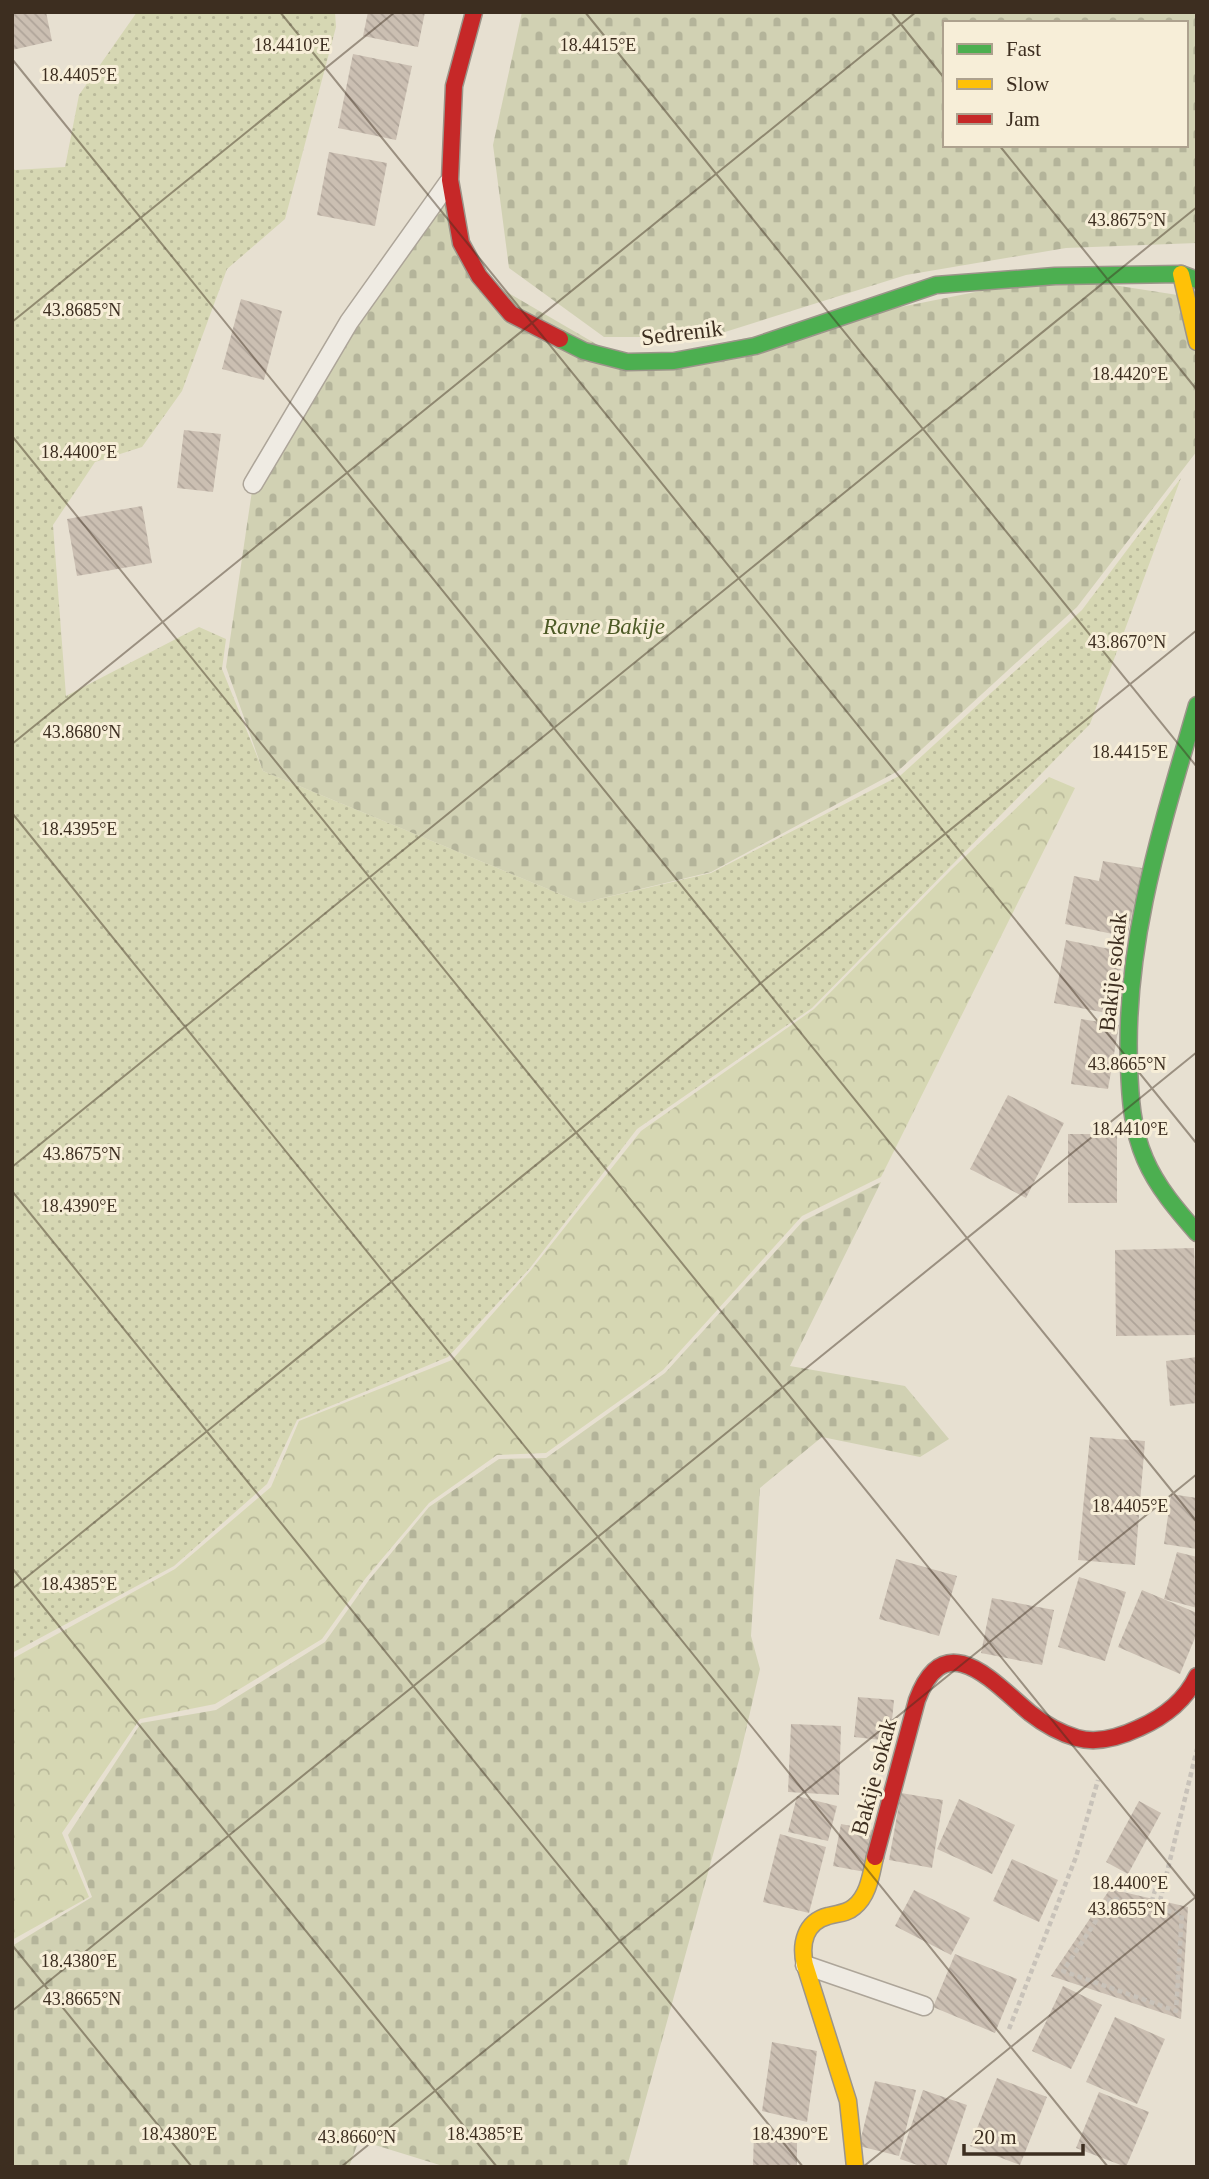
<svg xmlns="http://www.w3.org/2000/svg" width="1209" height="2179" font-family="'Times New Roman',serif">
<defs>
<pattern id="grass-dots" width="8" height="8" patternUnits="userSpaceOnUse" patternTransform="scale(1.75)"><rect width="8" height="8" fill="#d6d7b3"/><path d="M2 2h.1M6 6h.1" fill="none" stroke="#b9b99a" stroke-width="1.8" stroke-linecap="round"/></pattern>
<pattern id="forest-crowns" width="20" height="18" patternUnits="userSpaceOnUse" patternTransform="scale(1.75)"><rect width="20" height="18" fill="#d6d7b3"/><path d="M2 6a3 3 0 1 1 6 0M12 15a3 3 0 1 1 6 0" fill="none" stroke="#b9b99a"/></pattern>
<pattern id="cemetery-stones" width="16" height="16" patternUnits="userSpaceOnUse" patternTransform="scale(1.75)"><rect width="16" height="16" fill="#d1d1b3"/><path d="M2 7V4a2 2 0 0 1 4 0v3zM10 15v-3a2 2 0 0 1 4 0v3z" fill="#b4b49a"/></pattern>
<pattern id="building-back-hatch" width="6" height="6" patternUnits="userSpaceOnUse" patternTransform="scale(1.75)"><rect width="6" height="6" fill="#cbbfb2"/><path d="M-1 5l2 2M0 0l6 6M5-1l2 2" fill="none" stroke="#afa499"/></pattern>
</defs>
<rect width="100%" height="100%" fill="#e7e0d1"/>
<path fill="url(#grass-dots)" d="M137 12H335L336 27 285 219 227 269 182 391 142 447 95 462 53 525 66 696 199 627 226 639 222 669 263 771 582 903 711 873 901 775 1082 610 1181 478 1090 724 812 1008 637 1129 530 1268 448 1357 297 1420 267 1484 174 1566 12 1653V168L15 170 65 167 79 95Z"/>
<path fill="url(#forest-crowns)" d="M1049 777 1075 788 881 1177 802 1216 663 1370 546 1453 497 1455 429 1503 365 1579 322 1639 215 1704 140 1719 62 1833 89 1897 12 1940V1659L175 1569 271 1487 299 1421 452 1360 531 1270 641 1131 814 1009 952 869Z"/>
<g fill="url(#cemetery-stones)" fill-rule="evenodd">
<path d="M522 12H1197V243L1066 248 906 275 709 337H604L509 268 493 145ZM945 23H1186V145H945Z"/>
<path d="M450 180 479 276 627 362 1055 276 1197 298V451L1077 607 898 771 711 872 582 903 263 771 226 667 253 484Z"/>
<path d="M881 1182 790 1366 905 1386 949 1439 920 1457 822 1437 760 1488 751 1636 760 1669 739 1760 627 2167H446L359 2140 349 2167H12V1946L92 1897 68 1835 141 1723 216 1710 325 1642 369 1580 429 1507 499 1459 546 1458 665 1373 803 1221Z"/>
</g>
<g fill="url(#building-back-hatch)">
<path d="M12 12H46L52 41 12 50Z"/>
<path d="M368 12H425L418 47 363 36Z"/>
<path d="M353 54 412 66 396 140 338 128Z"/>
<path d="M329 152 387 163 375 226 317 215Z"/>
<path d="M241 299 282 311 264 380 222 369Z"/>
<path d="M184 430 221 434 213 492 177 488Z"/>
<path d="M142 506 152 563 77 576 67 519Z"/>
<path d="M1103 861 1142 868 1127 937 1065 924 1074 876 1099 881Z"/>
<path d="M1066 940 1124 952 1112 1014 1054 1003Z"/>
<path d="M1081 1019 1119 1025 1108 1089 1071 1084Z"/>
<path d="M1008 1095 1064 1123 1026 1198 970 1169Z"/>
<rect x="1068" y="1134" width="49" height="69"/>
<path d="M1194 1248 1195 1272 1197 1271 1195 1335 1116 1336 1115 1250Z"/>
<path d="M1197 1357V1403L1170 1406 1166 1361Z"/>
<path d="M1090 1437 1145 1441 1135 1565 1078 1560Z"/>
<path d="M1171 1494 1197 1498V1549L1164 1544Z"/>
<path d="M1177 1552 1197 1557V1608L1164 1599Z"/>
<path d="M896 1559 957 1576 939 1636 879 1619Z"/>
<path d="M1079 1577 1126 1592 1105 1661 1058 1647Z"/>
<path d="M1142 1590 1197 1613V1633L1180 1674 1118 1647Z"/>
<path d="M992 1598 1054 1610 1042 1665 981 1653Z"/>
<path d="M858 1697 894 1700 890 1741 854 1737Z"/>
<path d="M791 1724 841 1726 839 1795 788 1792Z"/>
<path d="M901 1793 943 1800 932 1868 889 1860Z"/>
<path d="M797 1796 837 1806 828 1841 788 1832Z"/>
<path d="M959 1799 1015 1825 992 1874 937 1849Z"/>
<path d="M1139 1801 1161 1813 1128 1874 1106 1862Z"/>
<path d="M841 1824 873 1830 865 1872 833 1866Z"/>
<path d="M780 1834 826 1847 809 1913 763 1902Z"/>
<path d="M1012 1859 1058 1880 1039 1922 993 1901Z"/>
<path d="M1110 1889 1188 1907 1181 2019 1051 1976Z"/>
<path d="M914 1890 970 1918 951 1955 895 1926Z"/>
<path d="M955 1954 1017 1979 995 2033 933 2007Z"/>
<path d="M1063 1986 1102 2005 1071 2069 1032 2051Z"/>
<path d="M1115 2017 1165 2039 1137 2104 1086 2082Z"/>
<path d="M772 2042 817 2051 807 2122 762 2111Z"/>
<path d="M997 2078 1047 2097 1020 2165 970 2146Z"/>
<path d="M875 2081 916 2090 899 2156 859 2146Z"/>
<path d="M923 2090 967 2105 946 2167H923L900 2159Z"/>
<path d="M1099 2092 1149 2112 1126 2167 1076 2148Z"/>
<path d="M754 2130H797V2167H753Z"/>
</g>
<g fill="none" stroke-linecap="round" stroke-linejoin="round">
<defs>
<g id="lane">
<path d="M253 484 349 322 448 183"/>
<path d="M805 1965 924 2006"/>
</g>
<g id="fast">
<path d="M560 339 584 351 627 362 674 361 755 346 936 285 1055 276 1181 274 1197 280"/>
<path d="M1197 705C1163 823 1124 941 1129 1065 1130 1097 1132 1129 1145 1159 1157 1187 1177 1210 1197 1233"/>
</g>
<g id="slow">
<path d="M1181 274 1197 342"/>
<path d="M855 2167 848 2101 805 1965C800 1944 805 1922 828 1916 838 1913 846 1914 854 1907 869 1895 871 1874 875 1857"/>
</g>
<g id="jam">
<path d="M474 12 454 86 450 180 461 243 479 276 511 314 560 339"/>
<path d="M875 1857 917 1700C945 1624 994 1683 1030 1713 1044 1724 1060 1733 1077 1738 1098 1744 1120 1737 1139 1728 1164 1717 1185 1701 1197 1676"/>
</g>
</defs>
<use href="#lane" stroke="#ada599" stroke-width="21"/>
<use href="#fast" stroke="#9c958a" stroke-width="19"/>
<use href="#slow" stroke="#9c958a" stroke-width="19"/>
<use href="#jam" stroke="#9c958a" stroke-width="19"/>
<g stroke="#c8c2b9" stroke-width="4.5" stroke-dasharray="5 3.5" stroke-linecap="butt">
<path d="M1160 1901 1197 1749"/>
<path d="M1150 1907 1182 1914 1176 2011 1063 1971 1111 1898 1150 1907 1156 1887"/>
<path d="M1009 2029 1076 1857 1098 1780"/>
</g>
<use href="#lane" stroke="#efebe3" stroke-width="18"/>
<use href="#fast" stroke="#4caf50" stroke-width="16"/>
<use href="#slow" stroke="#ffc107" stroke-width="16"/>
<use href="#jam" stroke="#c62828" stroke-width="16"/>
</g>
<path fill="none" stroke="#3d2e20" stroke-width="2" stroke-opacity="0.45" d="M280 12 1197 1144M585 12 1197 767M891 12 945 79M1196 12 1197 13M12 59 1197 1522M999 145 1197 390M12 322 395 12M12 436 1197 1899M12 744 916 12M12 813 1108 2167M12 1167 1197 207M12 1191 803 2167M12 1568 497 2167M12 1589 1197 630M12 1945 192 2167M12 2011 1197 1052M341 2167 1197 1474M863 2167 1197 1896"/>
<g text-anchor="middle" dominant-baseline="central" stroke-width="6" stroke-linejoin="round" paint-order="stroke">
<g font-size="23" fill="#3d2e20" stroke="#f7eed8">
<text transform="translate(682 333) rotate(-7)">Sedrenik</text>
<text transform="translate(1113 972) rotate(-84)">Bakije sokak</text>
<text transform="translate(874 1777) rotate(-75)">Bakije sokak</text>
</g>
<g font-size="23" font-style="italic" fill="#4d5a26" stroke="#f7eed8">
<text x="604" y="626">Ravne Bakije</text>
</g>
</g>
<g font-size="18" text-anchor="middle" fill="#3d2e20" stroke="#f7eed8" stroke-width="6" stroke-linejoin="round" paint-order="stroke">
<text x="292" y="51">18.4410°E</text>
<text x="598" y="51">18.4415°E</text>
<text x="79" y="81">18.4405°E</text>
<text x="1127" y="226">43.8675°N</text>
<text x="82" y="316">43.8685°N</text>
<text x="1130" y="380">18.4420°E</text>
<text x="79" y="458">18.4400°E</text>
<text x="1127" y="648">43.8670°N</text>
<text x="82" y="738">43.8680°N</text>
<text x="1130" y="758">18.4415°E</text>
<text x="79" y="835">18.4395°E</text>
<text x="1127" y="1070">43.8665°N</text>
<text x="1130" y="1135">18.4410°E</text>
<text x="82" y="1160">43.8675°N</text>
<text x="79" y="1212">18.4390°E</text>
<text x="1130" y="1512">18.4405°E</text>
<text x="79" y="1590">18.4385°E</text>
<text x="1130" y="1889">18.4400°E</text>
<text x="1127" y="1915">43.8655°N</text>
<text x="79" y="1967">18.4380°E</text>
<text x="82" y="2005">43.8665°N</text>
<text x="179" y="2140">18.4380°E</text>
<text x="485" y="2140">18.4385°E</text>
<text x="790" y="2140">18.4390°E</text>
<text x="357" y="2143">43.8660°N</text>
</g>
<rect width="1209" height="2179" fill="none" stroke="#3d2e20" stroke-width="28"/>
<rect x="943" y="21" width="245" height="126" fill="#f7eed8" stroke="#ada18e" stroke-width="2"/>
<rect x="957" y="44" width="35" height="10" fill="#4caf50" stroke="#ada18e" stroke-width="2"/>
<text x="1006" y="56" font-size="21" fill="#3d2e20">Fast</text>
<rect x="957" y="79" width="35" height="10" fill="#ffc107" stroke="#ada18e" stroke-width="2"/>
<text x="1006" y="91" font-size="21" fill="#3d2e20">Slow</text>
<rect x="957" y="114" width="35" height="10" fill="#c62828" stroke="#ada18e" stroke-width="2"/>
<text x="1006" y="126" font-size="21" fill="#3d2e20">Jam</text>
<path d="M964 2144v10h119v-10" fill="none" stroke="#3d2e20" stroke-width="3.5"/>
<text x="974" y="2144" font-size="21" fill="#3d2e20" stroke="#f7eed8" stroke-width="5" paint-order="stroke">20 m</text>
</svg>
